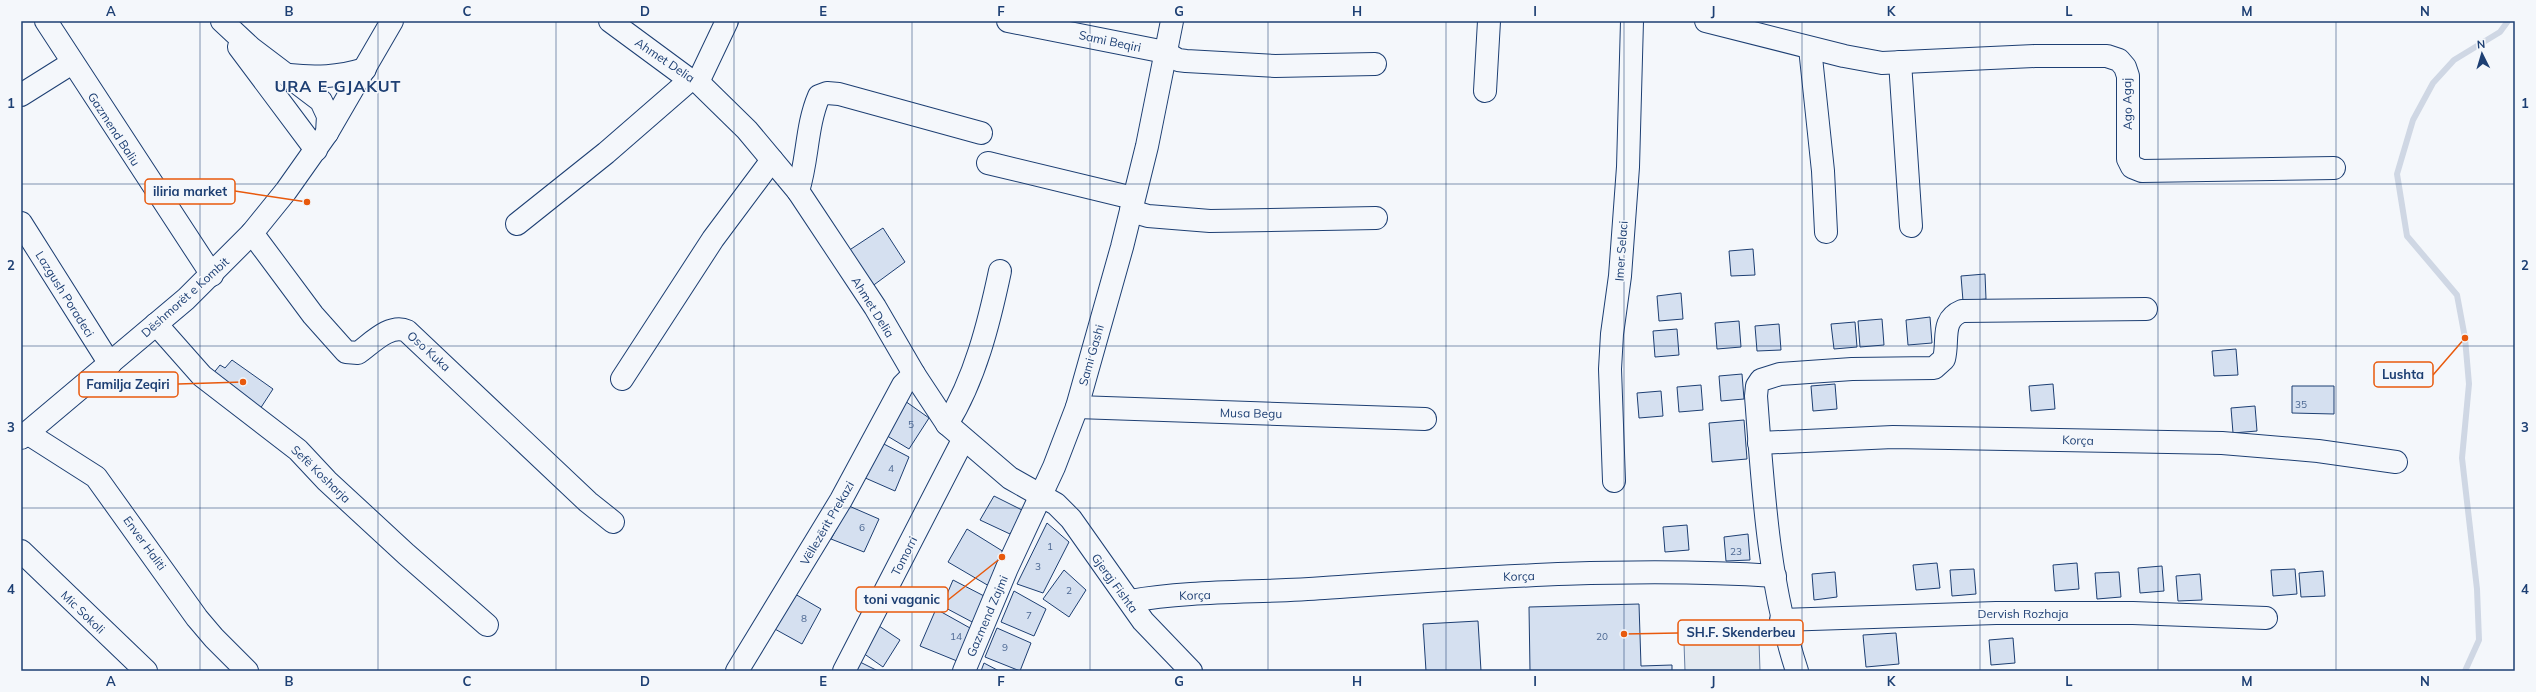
<svg xmlns="http://www.w3.org/2000/svg" width="2536" height="692" font-family="Mulish,sans-serif">
<rect width="100%" height="100%" fill="#f4f7fb"/>
<path fill="#e3e9f0" stroke="#687fa3" d="M1759 641 1760 671H1685L1684 643Z"/>
<g fill="none" stroke-linecap="round" stroke-linejoin="round">
<path stroke="#cfd7e4" stroke-width="6" d="M2465 671 2479 640 2477 589 2462 458 2469 384 2465 338 2457 295 2407 236 2397 174 2413 120 2433 83 2454 60 2500 32 2508 21"/>
</g>
<g fill="#d5e0f0" stroke="#1d3f73">
<path d="M883 228 905 262 871 287 848 251Z"/>
<path d="M1753 249 1755 275 1731 276 1729 251Z"/>
<path d="M1985 274 1986 299 1963 301 1961 276Z"/>
<path d="M1681 293 1683 319 1659 321 1657 296Z"/>
<path d="M1930 317 1932 343 1908 345 1906 320Z"/>
<path d="M1882 319 1884 345 1860 347 1858 321Z"/>
<path d="M1739 321 1741 347 1717 349 1715 323Z"/>
<path d="M1855 322 1857 347 1834 349 1831 324Z"/>
<path d="M1779 324 1781 350 1757 351 1755 326Z"/>
<path d="M1677 329 1679 355 1655 357 1653 331Z"/>
<path d="M2236 349 2238 375 2214 376 2212 351Z"/>
<path d="M232 360 273 389 260 409 212 375 220 365 225 368Z"/>
<path d="M1742 374 1744 399 1721 401 1719 376Z"/>
<path d="M1835 384 1837 409 1813 411 1811 386Z"/>
<path d="M2053 384 2055 409 2031 411 2029 386Z"/>
<path d="M1701 385 1703 410 1679 412 1677 387Z"/>
<path d="M2292 386H2334V414L2292 413Z"/>
<path d="M1661 391 1663 416 1639 418 1637 393Z"/>
<path d="M905 401 929 418 909 449 884 434Z"/>
<path d="M2255 406 2257 431 2233 433 2231 408Z"/>
<path d="M1744 420 1747 459 1712 462 1709 423Z"/>
<path d="M880 442 909 457 895 491 863 477Z"/>
<path d="M994 496 1024 511 1010 534 980 520Z"/>
<path d="M849 506 879 519 864 552 831 539Z"/>
<path d="M1047 523 1069 542 1043 593 1017 584Z"/>
<path d="M1687 525 1689 550 1665 552 1663 527Z"/>
<path d="M967 529 1004 552 989 586 948 562Z"/>
<path d="M1748 534 1750 560 1726 561 1724 537Z"/>
<path d="M1937 563 1940 588 1916 590 1913 565Z"/>
<path d="M2077 563 2079 589 2055 591 2053 565Z"/>
<path d="M2162 566 2164 591 2140 593 2138 568Z"/>
<path d="M1974 569 1976 594 1952 596 1950 570Z"/>
<path d="M2295 569 2297 594 2273 596 2271 570Z"/>
<path d="M1064 570 1086 590 1069 617 1043 599Z"/>
<path d="M2323 571 2325 596 2301 597 2299 573Z"/>
<path d="M1835 572 1837 597 1814 600 1812 574Z"/>
<path d="M2119 572 2121 597 2097 599 2095 573Z"/>
<path d="M2200 574 2202 600 2178 601 2176 576Z"/>
<path d="M953 580 986 597 974 623 942 606Z"/>
<path d="M1014 591 1046 609 1034 636 1001 622Z"/>
<path d="M795 594 821 609 802 644 773 628Z"/>
<path d="M1639 604 1641 666 1672 665V671H1530L1529 607Z"/>
<path d="M936 609 970 628 957 661 920 646Z"/>
<path d="M1478 621 1481 671H1426L1423 624Z"/>
<path d="M879 626 900 640 883 667 863 653Z"/>
<path d="M997 628 1031 643 1020 671 985 657Z"/>
<path d="M1896 633 1899 664 1866 667 1863 635Z"/>
<path d="M2013 638 2015 663 1991 665 1989 640Z"/>
<path d="M858 661 878 671H853Z"/>
<path d="M984 663 999 671H981Z"/>
</g>
<g fill="none" stroke-linecap="round" stroke-linejoin="round">
<defs>
<g id="minor">
<path d="M46 21 212 275"/>
<path d="M610 21 690 80 698 82 747 130 798 191 875 307 914 374 947 424 1010 478 1056 504 1071 519 1143 621 1191 671"/>
<path d="M1008 21 1165 52 1178 60 1186 61 1275 66 1375 64"/>
<path d="M1706 21 1844 56 1882 63 2035 56H2107L2119 60 2125 67 2128 76V159L2132 167 2142 171 2334 168"/>
<path d="M1810 48 1823 171 1826 232"/>
<path d="M1900 62 1911 226"/>
<path d="M698 82 727 21"/>
<path d="M1485 91 1489 21"/>
<path d="M21 95 72 63"/>
<path d="M988 163 1133 198"/>
<path d="M798 191C808 160 806 126 819 96L827 93 839 94 981 133"/>
<path d="M1131 211 1148 216 1210 221 1376 218"/>
<path d="M21 223 110 364"/>
<path d="M517 224 606 153 690 80"/>
<path d="M252 233 313 315 346 352 358 353C371 344 390 323 407 331L588 502 613 522"/>
<path d="M156 324 202 376 298 450 327 481 406 554 487 625"/>
<path d="M622 379 713 239 772 160"/>
<path d="M1077 407 1425 419"/>
<path d="M947 424C975 379 989 323 1000 271"/>
<path d="M27 433 96 477 197 618 214 638 247 671"/>
<path d="M1759 443 1893 437 2222 443 2318 451 2396 462"/>
<path d="M1614 481 1610 369 1612 334 1620 276 1628 167 1632 21"/>
<path d="M21 551 146 671"/>
<path d="M1130 601C1193 590 1259 593 1324 588 1474 578 1625 566 1775 576"/>
<path d="M1781 620 1996 613H2133L2266 618"/>
<path d="M737 671 841 500 903 385 914 374"/>
<path d="M844 671 963 440"/>
<path d="M964 671 1007 568 1054 467 1077 407 1122 247 1147 146 1172 21"/>
<path d="M1797 671C1768 583 1763 488 1756 396L1757 386 1761 380 1780 374 1852 369 1934 368 1944 359C1949 340 1940 320 1962 311L2146 309"/>
</g>
<g id="major">
<path d="M222 21 251 48 321 101 328 116 327 133"/>
<path d="M239 47 316 150"/>
<path d="M289 75C316 78 338 77 365 69"/>
<path d="M21 438 186 299 252 233 286 191 327 133 392 21"/>
</g>
</defs>
<use href="#minor" stroke="#1d3f73" stroke-width="24"/>
<use href="#major" stroke="#1d3f73" stroke-width="24"/>
<use href="#minor" stroke="#f4f7fb" stroke-width="22"/>
<use href="#major" stroke="#f4f7fb" stroke-width="22"/>
</g>
<path fill="none" stroke="#1d3f73" stroke-width="1" stroke-opacity="0.55" d="M200 21V671M378 21V671M556 21V671M734 21V671M912 21V671M1090 21V671M1268 21V671M1446 21V671M1624 21V671M1802 21V671M1980 21V671M2158 21V671M2336 21V671M21 184H2515M21 346H2515M21 508H2515"/>
<g text-anchor="middle" dominant-baseline="central" stroke-width="3" stroke-linejoin="round" paint-order="stroke">
<g font-size="10" fill="#4b6792">
<text x="2301" y="404">35</text>
<text x="911" y="424">5</text>
<text x="891" y="468">4</text>
<text x="862" y="527">6</text>
<text x="1050" y="546">1</text>
<text x="1736" y="551">23</text>
<text x="1038" y="566">3</text>
<text x="1069" y="590">2</text>
<text x="1029" y="615">7</text>
<text x="804" y="618">8</text>
<text x="956" y="636">14</text>
<text x="1602" y="636">20</text>
<text x="1005" y="647">9</text>
</g>
<g font-size="12" fill="#1d3f73" stroke="#f4f7fb">
<text transform="translate(1110 41) rotate(12)">Sami Beqiri</text>
<text transform="translate(665 60) rotate(34)">Ahmet Delia</text>
<text transform="translate(2127 104) rotate(-91)">Ago Agaj</text>
<text transform="translate(114 129) rotate(57)">Gazmend Baliu</text>
<text transform="translate(1621 251) rotate(-86)">Imer Selaci</text>
<text transform="translate(65 294) rotate(58)">Lazgush Poradeci</text>
<text transform="translate(185 297) rotate(-42)">Dëshmorët e Kombit</text>
<text transform="translate(873 307) rotate(58)">Ahmet Delia</text>
<text transform="translate(429 351) rotate(42)">Oso Kuka</text>
<text transform="translate(1091 355) rotate(-74)">Sami Gashi</text>
<text transform="translate(1251 413) rotate(1)">Musa Begu</text>
<text transform="translate(2078 440) rotate(2)">Korça</text>
<text transform="translate(321 474) rotate(44)">Sefë Kosharja</text>
<text transform="translate(827 523) rotate(-60)">Vëllezërit Prekazi</text>
<text transform="translate(145 543) rotate(54)">Enver Haliti</text>
<text transform="translate(904 556) rotate(-63)">Tomorri</text>
<text transform="translate(1519 576) rotate(-2)">Korça</text>
<text transform="translate(1115 583) rotate(54)">Gjergj Fishta</text>
<text transform="translate(1195 595) rotate(-2)">Korça</text>
<text transform="translate(83 612) rotate(44)">Mic Sokoli</text>
<text x="2023" y="613">Dervish Rozhaja</text>
<text transform="translate(987 616) rotate(-67)">Gazmend Zajmi</text>
</g>
<g font-size="16" font-weight="bold" letter-spacing="1" fill="#1d3f73" stroke="#f4f7fb">
<text x="338" y="86">URA E GJAKUT</text>
</g>
</g>
<path fill="none" stroke="#e8590c" stroke-width="1.5" d="M307 202L235 191M2465 338L2433 375M243 382L178 384M1002 557L948 600M1624 634L1678 633"/>
<g fill="#e8590c" stroke="#f4f7fb" stroke-width="1.5">
<circle cx="307" cy="202" r="4"/>
<circle cx="2465" cy="338" r="4"/>
<circle cx="243" cy="382" r="4"/>
<circle cx="1002" cy="557" r="4"/>
<circle cx="1624" cy="634" r="4"/>
</g>
<g fill="#f4f7fb" stroke="#e8590c" stroke-width="1.5">
<rect x="145" y="179" width="90" height="25" rx="4"/>
<rect x="2374" y="362" width="59" height="25" rx="4"/>
<rect x="79" y="372" width="99" height="25" rx="4"/>
<rect x="856" y="587" width="92" height="25" rx="4"/>
<rect x="1678" y="620" width="125" height="25" rx="4"/>
</g>
<g font-size="13" text-anchor="middle" font-weight="bold" fill="#1d3f73">
<text x="190" y="196">iliria market</text>
<text x="2403" y="379">Lushta</text>
<text x="128" y="389">Familja Zeqiri</text>
<text x="902" y="604">toni vaganic</text>
<text x="1741" y="637">SH.F. Skenderbeu</text>
</g>
<rect width="2536" height="692" fill="none" stroke="#f4f7fb" stroke-width="44"/>
<g transform="translate(2482 54) rotate(355)" stroke="#f4f7fb" stroke-width="3" paint-order="stroke">
<path d="M0-3L7 15L0 10L-7 15Z" fill="#1d3f73"/>
<text y="-6" font-size="11" font-weight="bold" text-anchor="middle" fill="#1d3f73">N</text>
</g>
<rect x="22" y="22" width="2492" height="648" fill="none" stroke="#1d3f73" stroke-width="1.5"/>
<g font-size="13" text-anchor="middle" font-weight="bold" fill="#1d3f73">
<text x="111" y="16">A</text>
<text x="289" y="16">B</text>
<text x="467" y="16">C</text>
<text x="645" y="16">D</text>
<text x="823" y="16">E</text>
<text x="1001" y="16">F</text>
<text x="1179" y="16">G</text>
<text x="1357" y="16">H</text>
<text x="1535" y="16">I</text>
<text x="1713" y="16">J</text>
<text x="1891" y="16">K</text>
<text x="2069" y="16">L</text>
<text x="2247" y="16">M</text>
<text x="2425" y="16">N</text>
<text x="11" y="108">1</text>
<text x="2525" y="108">1</text>
<text x="11" y="270">2</text>
<text x="2525" y="270">2</text>
<text x="11" y="432">3</text>
<text x="2525" y="432">3</text>
<text x="11" y="594">4</text>
<text x="2525" y="594">4</text>
<text x="111" y="686">A</text>
<text x="289" y="686">B</text>
<text x="467" y="686">C</text>
<text x="645" y="686">D</text>
<text x="823" y="686">E</text>
<text x="1001" y="686">F</text>
<text x="1179" y="686">G</text>
<text x="1357" y="686">H</text>
<text x="1535" y="686">I</text>
<text x="1713" y="686">J</text>
<text x="1891" y="686">K</text>
<text x="2069" y="686">L</text>
<text x="2247" y="686">M</text>
<text x="2425" y="686">N</text>
</g>
</svg>
